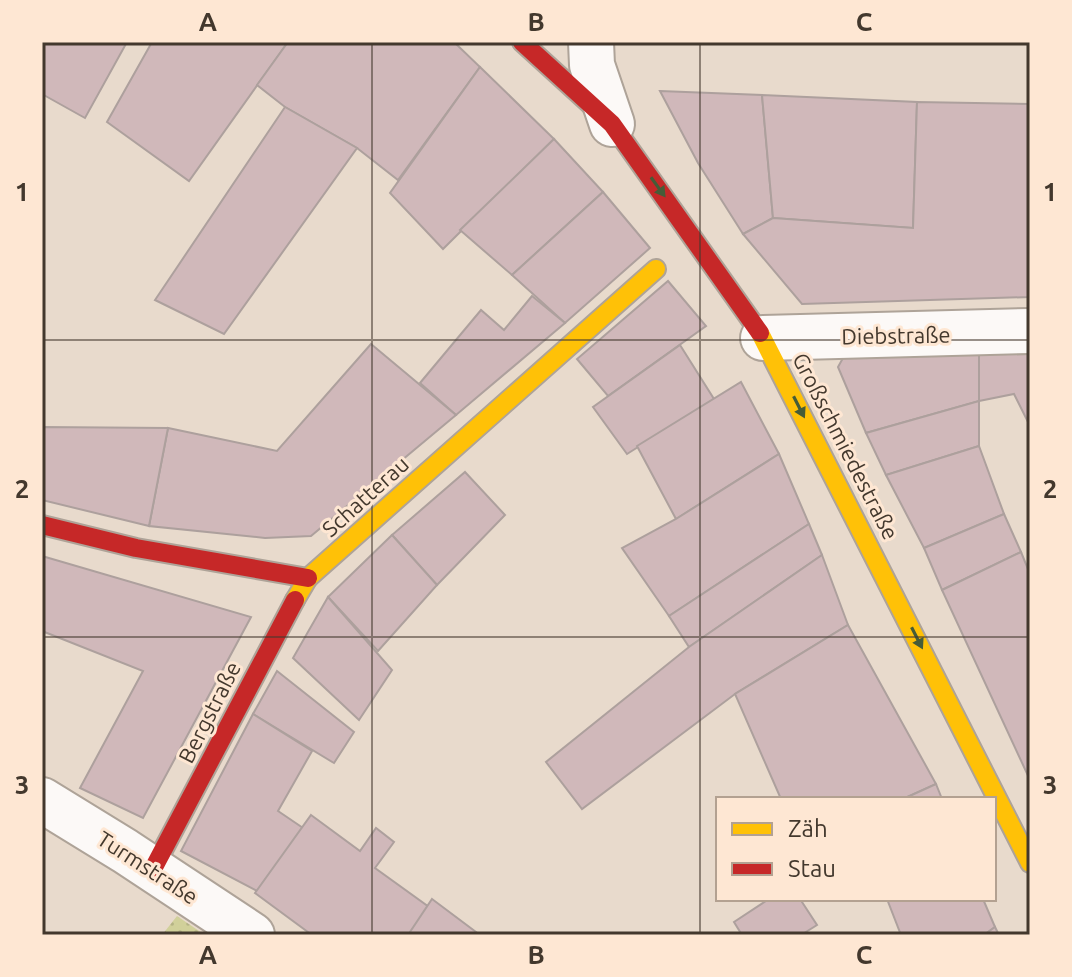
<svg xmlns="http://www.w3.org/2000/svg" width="1072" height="977" font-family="Ubuntu,sans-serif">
<defs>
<pattern id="grass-dots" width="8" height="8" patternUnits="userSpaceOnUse" patternTransform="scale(2)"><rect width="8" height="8" fill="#d1d09a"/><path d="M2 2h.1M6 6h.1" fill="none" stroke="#b5b385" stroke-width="1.8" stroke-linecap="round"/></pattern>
</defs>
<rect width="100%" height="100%" fill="#e8dacc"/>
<path fill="url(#grass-dots)" d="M177 916 205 935H162Z"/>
<g fill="#d0b8ba" stroke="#ada09d" stroke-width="2">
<path d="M42 42H127L85 118 42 94Z"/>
<path d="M152 42H288L189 181 107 122Z"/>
<path d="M288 42H454L480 67 398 180 357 148 285 107 257 85Z"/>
<path d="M480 67 554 139 443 249 390 193Z"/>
<path d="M660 91 762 95 773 218 743 234 698 163Z"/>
<path d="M762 95 917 102 913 228 773 218Z"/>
<path d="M917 102 1030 104V297L802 304 743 234 773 218 913 228Z"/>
<path d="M285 107 357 148 224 334 155 300Z"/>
<path d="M554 139 603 192 512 275 460 230Z"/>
<path d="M603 192 650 248 565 323 512 275Z"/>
<path d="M668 281 706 326 608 396 577 359Z"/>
<path d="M532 296 565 323 456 415 420 383 481 310 504 330Z"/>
<path d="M371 344 456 415 311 536 265 538 149 526 168 428 277 451Z"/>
<path d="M680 345 714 399 627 454 593 407Z"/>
<path d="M1030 350V426L1014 394 979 401V352Z"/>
<path d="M979 352V401L866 433 838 367 843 358Z"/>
<path d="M741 382 779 454 676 519 637 446Z"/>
<path d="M979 401V446L886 475 866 433Z"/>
<path d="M42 427 168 428 149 526 42 500Z"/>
<path d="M979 446 1004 514 924 548 886 475Z"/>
<path d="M779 454 809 524 669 616 622 548 676 519Z"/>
<path d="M465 472 505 515 437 585 392 535Z"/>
<path d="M1004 514 1021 552 942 590 924 548Z"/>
<path d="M809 524 822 555 689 647 669 616Z"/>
<path d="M392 535 437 585 378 651 328 597Z"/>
<path d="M1021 552 1030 574V780L942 590Z"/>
<path d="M822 555 848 625 735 694 582 809 546 762 689 647Z"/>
<path d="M42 556 251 617 143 818 80 788 143 671 42 631Z"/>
<path d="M328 597 392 670 359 720 293 658Z"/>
<path d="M848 625 936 784 903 799H781L735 694Z"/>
<path d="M277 671 354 732 334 763 253 714Z"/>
<path d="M253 714 312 751 278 811 303 828 257 891 181 851Z"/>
<path d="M936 784 942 799H903Z"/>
<path d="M311 815 360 851 376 828 394 842 375 868 429 907 408 935H312L255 893Z"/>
<path d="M432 899 480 935H408Z"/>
<path d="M769 899H800L817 925 801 935H742L734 922Z"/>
<path d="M887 899H983L995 927 984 935H901Z"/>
<path d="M995 927 999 935H984Z"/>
</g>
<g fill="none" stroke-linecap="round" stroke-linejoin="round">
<defs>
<g id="street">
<path d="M591 42 592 65 612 124"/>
<path d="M763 338 1030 331"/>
<path d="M42 800 125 851 252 935"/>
</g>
<g id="slow">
<path d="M760 333 1030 863"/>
<path d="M295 600 308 578 656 269"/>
</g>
<g id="jam">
<path d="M522 42 612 124 760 333"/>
<path d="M42 525 136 548 308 578"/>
<path d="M153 869 295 600"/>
</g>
</defs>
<use href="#street" stroke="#aea398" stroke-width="48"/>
<use href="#slow" stroke="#aea398" stroke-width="22"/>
<use href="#jam" stroke="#aea398" stroke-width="22"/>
<use href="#street" stroke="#fcf9f7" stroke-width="44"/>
<use href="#slow" stroke="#ffc107" stroke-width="18"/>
<use href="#jam" stroke="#c62828" stroke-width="18"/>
</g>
<defs><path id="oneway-solid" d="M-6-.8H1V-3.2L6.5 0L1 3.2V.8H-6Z" transform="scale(2)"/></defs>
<g fill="#465c38">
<use href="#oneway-solid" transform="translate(658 187) rotate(54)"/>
<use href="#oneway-solid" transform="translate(799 407) rotate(63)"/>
<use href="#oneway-solid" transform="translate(917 638) rotate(63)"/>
</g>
<path fill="none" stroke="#43382d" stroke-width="2" stroke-opacity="0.55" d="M372 42V935M700 42V935M42 340H1030M42 637H1030"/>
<g text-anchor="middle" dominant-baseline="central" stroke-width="6" stroke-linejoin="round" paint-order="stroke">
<g font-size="22" fill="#43382d" stroke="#fee7d3">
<text transform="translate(896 335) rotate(-1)">Diebstraße</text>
<text transform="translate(846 446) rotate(63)">Großschmiedestraße</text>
<text transform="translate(365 496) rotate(-42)">Schatterau</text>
<text transform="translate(209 712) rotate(-63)">Bergstraße</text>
<text transform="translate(148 867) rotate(33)">Turmstraße</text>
</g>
</g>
<rect width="1072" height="977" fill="none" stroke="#fee7d3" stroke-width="88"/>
<rect x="716" y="797" width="280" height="104" fill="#fee7d3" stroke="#b3a191" stroke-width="2"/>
<rect x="732" y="823" width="40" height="12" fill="#ffc107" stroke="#b3a191" stroke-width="2"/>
<text x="788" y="837" font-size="24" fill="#43382d">Zäh</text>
<rect x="732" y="863" width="40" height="12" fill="#c62828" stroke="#b3a191" stroke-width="2"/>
<text x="788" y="877" font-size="24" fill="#43382d">Stau</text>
<rect x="44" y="44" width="984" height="889" fill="none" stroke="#43382d" stroke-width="3"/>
<g font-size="26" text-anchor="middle" font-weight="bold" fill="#43382d">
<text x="208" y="31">A</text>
<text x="536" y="31">B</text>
<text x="864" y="31">C</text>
<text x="22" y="201">1</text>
<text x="1050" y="201">1</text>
<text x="22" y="498">2</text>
<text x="1050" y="498">2</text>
<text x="22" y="794">3</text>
<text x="1050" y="794">3</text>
<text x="208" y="964">A</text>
<text x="536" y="964">B</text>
<text x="864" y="964">C</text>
</g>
</svg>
